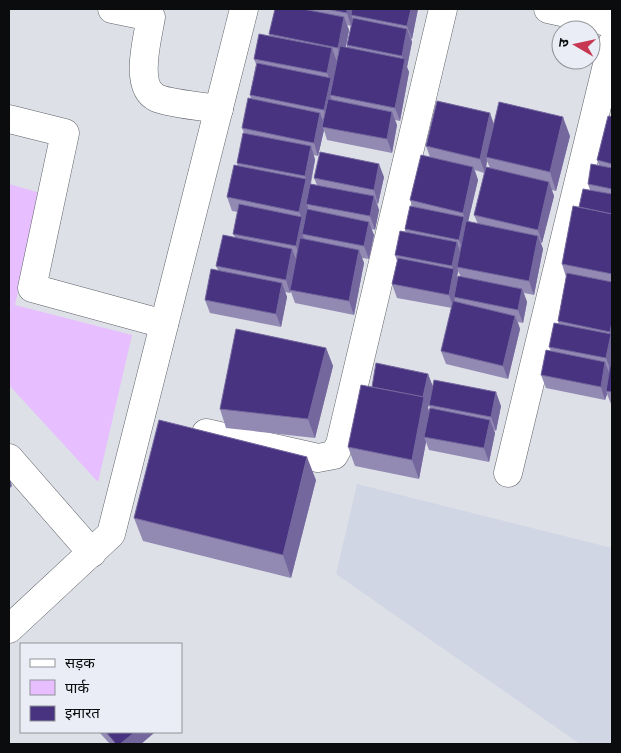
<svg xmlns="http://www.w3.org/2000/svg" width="621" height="753" font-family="Spectral,'Noto Sans Devanagari',serif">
<rect width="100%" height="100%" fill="#dde0e7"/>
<path fill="#d1d6e5" d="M357 484 612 548V744H580L336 574Z"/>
<path fill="#e7beff" d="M9 184 40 193 15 305 132 335 98 482 9 385Z"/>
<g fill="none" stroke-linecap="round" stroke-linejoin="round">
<defs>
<g id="street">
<path d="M112 9 151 17C148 37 133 87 157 98 167 103 205 107 219 109"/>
<path d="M548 9 612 23"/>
<path d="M9 119 65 133 32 288 164 324"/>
<path d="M206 433 318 458 334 455 340 444 443 9"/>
<path d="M9 458 92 553"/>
<path d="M508 473 612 44"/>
<path d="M9 629 111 534 244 9"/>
</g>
</defs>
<use href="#street" stroke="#5f6167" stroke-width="29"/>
<use href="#street" stroke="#fff" stroke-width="28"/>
</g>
<g fill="#928ab3" fill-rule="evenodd">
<path d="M275 9H418L412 39H411L412 42 407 67 409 72 400 121 395 120 397 125 392 153 327 140 324 130 318 156 314 155 315 160 311 184 317 185 314 178 384 177 378 204 377 203 379 210 375 230 371 229 374 235 369 259 362 258 364 263 354 315 295 303 291 292 290 293 285 292 287 297 281 327 210 313 205 300 218 270 216 266 235 237 233 234 238 212 232 211 227 197 238 166 237 163 244 133 242 128 251 99 250 95 256 64 254 59 270 36 269 34ZM347 25 351 26 347 45V48L346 47 349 30Z"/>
<path d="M612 117V404H611L607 394 605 400 546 388 541 375 551 351 549 347 559 324 558 321 566 277 562 264 579 207 590 190 588 184 599 165 597 160Z"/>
<path d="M494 123 570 136 556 191 552 190 554 196 542 243H541L543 249 534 295 524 293 527 302 523 323 518 322 520 329 508 379 446 364 441 351 452 308 397 298 392 284 397 261 395 255 406 232 405 229 413 207 410 200 430 157 426 146ZM487 161 490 168 486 167ZM475 170 484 173 474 215 478 224 468 222 478 180ZM458 271 461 277 458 278 457 277Z"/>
<path d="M326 348 333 366 315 438 226 428 220 409Z"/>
<path d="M428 374 433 387 501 406 496 431 494 430 495 433 489 462 429 450 426 442 419 479 355 466 348 447 372 387ZM432 389 429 405 430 408 429 411 428 408Z"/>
<path d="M316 480 291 578 143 541 134 518Z"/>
<path d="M99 732H155L141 744H110Z"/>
</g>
<g fill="#74679e">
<path d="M347 9H355L351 15 353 20 351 26 347 13Z"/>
<path d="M411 9H418L412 39 407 26Z"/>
<path d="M344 17 349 30 343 61 338 48Z"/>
<path d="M407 29 412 42 407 67 409 72 400 121 395 108 404 62 402 56Z"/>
<path d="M332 48 337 62 330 95 333 103 329 123 324 110 330 80 327 73Z"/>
<path d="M392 112 397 125 392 153 387 139Z"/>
<path d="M320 113 325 126 322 127 324 130 318 156 314 143Z"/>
<path d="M490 113 495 127 486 157 487 161 485 173 480 159Z"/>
<path d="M563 117 570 136 556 191 550 172Z"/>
<path d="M311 146 315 160 306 204 308 207 302 234 305 240 301 259 296 246 302 218 299 212 306 179 305 176Z"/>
<path d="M379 164 384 177 378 204 374 190Z"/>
<path d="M473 167 478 180 467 226 463 213Z"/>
<path d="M549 182 554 196 542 243 538 230Z"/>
<path d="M374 196 379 210 375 230 370 216Z"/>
<path d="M464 217 469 231 464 253 459 240Z"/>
<path d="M369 222 374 235 369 259 364 246Z"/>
<path d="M538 236 543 249 534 295 529 281Z"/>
<path d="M457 242 461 255 457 267 458 271 457 277 459 282 454 297 455 301 454 309 449 295 454 271 452 266Z"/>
<path d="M292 249 297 262 290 290V293L286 280Z"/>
<path d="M359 250 364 263 354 315 349 301Z"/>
<path d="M282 283 287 297 281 327 276 314Z"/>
<path d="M522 289 527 302 523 323 518 310Z"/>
<path d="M515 316 520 329 508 379 503 366Z"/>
<path d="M612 322V337L610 332Z"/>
<path d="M611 334 612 338V365L611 371 606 358Z"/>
<path d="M326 348 333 366 315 438 308 419Z"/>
<path d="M605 362 610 375 606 391 607 394 605 400 601 387Z"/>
<path d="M428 374 433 387 428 408 431 416 424 437 426 442 419 479 412 460 423 399Z"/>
<path d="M496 392 501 406 496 431 491 417Z"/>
<path d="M490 420 495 433 489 462 484 448Z"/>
<path d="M307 457 316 480 291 578 283 555Z"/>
<path d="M9 476 12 486 9 489Z"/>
<path d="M135 732H155L141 744H120Z"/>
</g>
<g fill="#47337f" stroke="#74679e">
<path d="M275 9H303L344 17 338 48 269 34Z"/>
<path d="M326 9H347V13Z"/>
<path d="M352 9H411L407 26 351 15Z"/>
<path d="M353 18 407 29 402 56 347 45Z"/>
<path d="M259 34 332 48 327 73 254 59Z"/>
<path d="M340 46 405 59 395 108 330 95Z"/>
<path d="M257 63 331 78 324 110 250 95Z"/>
<path d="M248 98 320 113 314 143 242 128Z"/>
<path d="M328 99 392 112 387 139 322 127Z"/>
<path d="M437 101 490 113 480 159 426 146Z"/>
<path d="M499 102 563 117 550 172 486 157Z"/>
<path d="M608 116 612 117V164L597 160Z"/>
<path d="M243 133 311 146 305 176 237 163Z"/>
<path d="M320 152 379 164 374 190 314 178Z"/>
<path d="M421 155 473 167 463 213 410 200Z"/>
<path d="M591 164 612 168V189L588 184Z"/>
<path d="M234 165 306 179 299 212 227 197Z"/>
<path d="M486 167 549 182 538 230 474 215Z"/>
<path d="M310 184 374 196 370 216 306 204Z"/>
<path d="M583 189 612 194V214L579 207Z"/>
<path d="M239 204 302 217 296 246 233 234Z"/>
<path d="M410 206 464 217 459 240 405 229Z"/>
<path d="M573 206 612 214V274L562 264Z"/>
<path d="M307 209 369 222 364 246 302 234Z"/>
<path d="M466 221 538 236 529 281 457 267Z"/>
<path d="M400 231 457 242 452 266 395 255Z"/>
<path d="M223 235 292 249 286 280 216 266Z"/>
<path d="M300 238 359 250 349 301 290 290Z"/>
<path d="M398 258 454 269 449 295 392 284Z"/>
<path d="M211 269 282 283 276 314 205 300Z"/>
<path d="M567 273 612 282V322L610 332 558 321Z"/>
<path d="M458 276 522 289 518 310 454 297Z"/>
<path d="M453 301 515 316 503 366 441 351Z"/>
<path d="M554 323 611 334 606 358 549 347Z"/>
<path d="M236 329 326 348 308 419 220 409Z"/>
<path d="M546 350 605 362 601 387 541 375Z"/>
<path d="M611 361H612V392L606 391Z"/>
<path d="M376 363 428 374 423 397 372 387Z"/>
<path d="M434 380 496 392 491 417 429 405Z"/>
<path d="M361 385 424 397 412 460 348 447Z"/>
<path d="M430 408 490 420 484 448 424 437Z"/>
<path d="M159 420 307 457 283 555 134 518Z"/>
<path d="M106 732H135L120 744H116Z"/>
</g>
<rect width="621" height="753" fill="none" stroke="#0b0c0e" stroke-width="20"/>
<rect x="20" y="643" width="162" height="90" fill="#eaedf5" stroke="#919399"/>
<rect x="30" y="659" width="25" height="8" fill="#ffffff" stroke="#919399"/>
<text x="65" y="668" font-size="15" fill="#0b0c0e">सड़क</text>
<rect x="30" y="680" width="25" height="15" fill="#e7beff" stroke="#919399"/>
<text x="65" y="693" font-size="15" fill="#0b0c0e">पार्क</text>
<rect x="30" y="706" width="25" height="15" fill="#47337f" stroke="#919399"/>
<text x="65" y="718" font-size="15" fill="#0b0c0e">इमारत</text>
<g transform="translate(576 45) rotate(279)"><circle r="24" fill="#eaedf5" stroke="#919399"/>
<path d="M0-4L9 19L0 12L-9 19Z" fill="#c73751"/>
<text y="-8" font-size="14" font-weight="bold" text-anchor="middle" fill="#0b0c0e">उ</text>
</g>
</svg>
